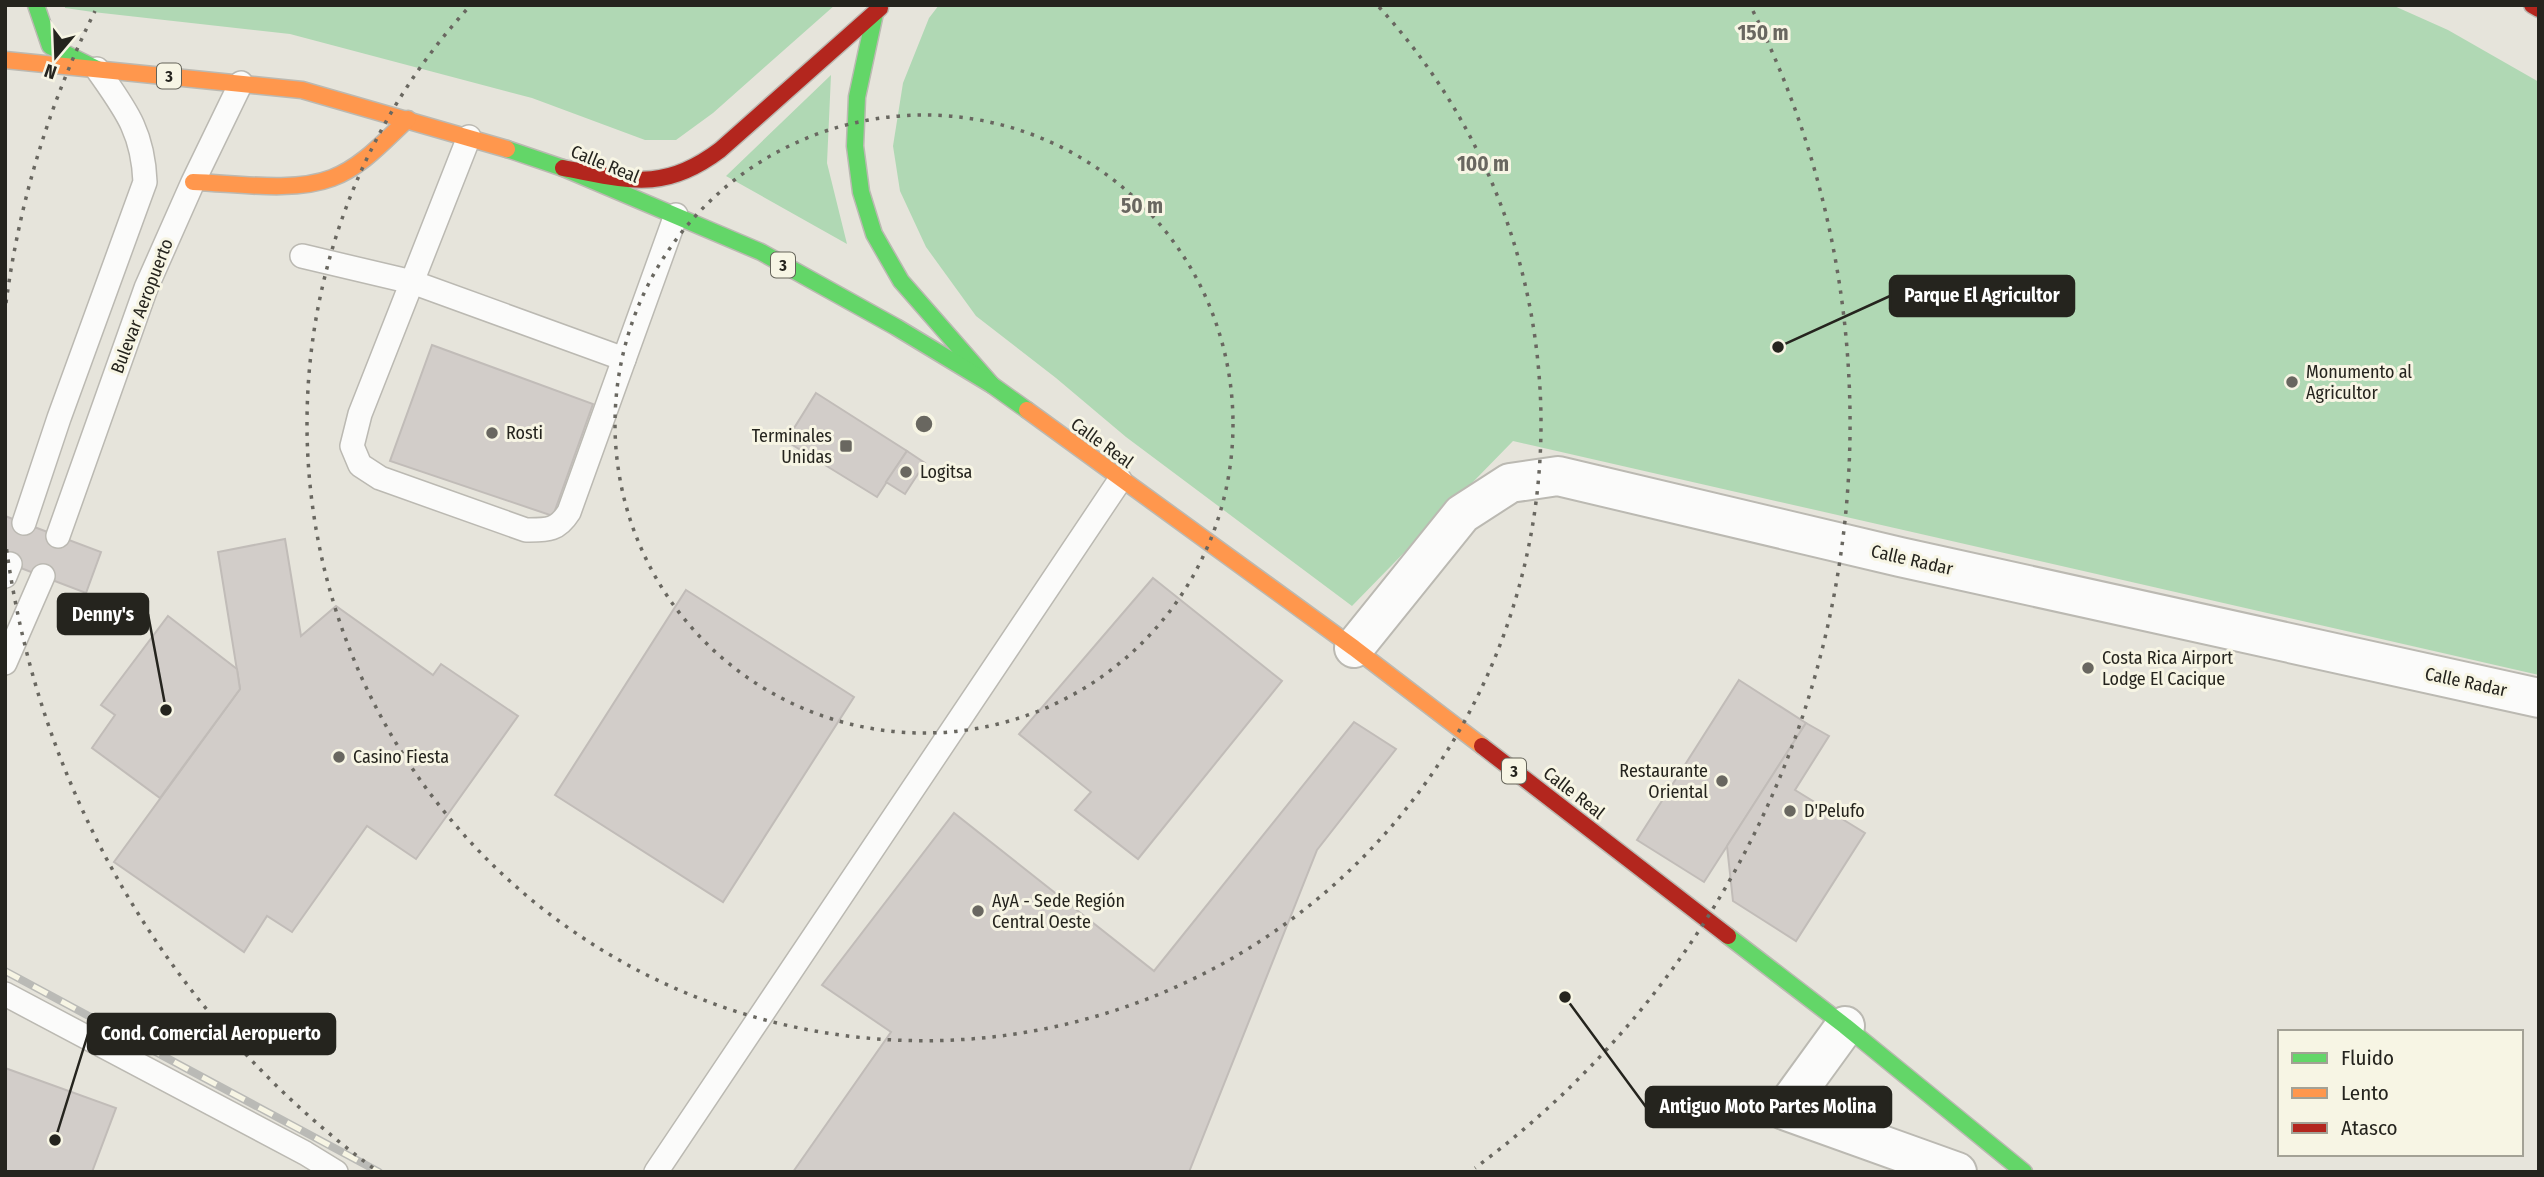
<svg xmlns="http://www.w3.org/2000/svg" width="2544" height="1177" font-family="'Fira Sans Condensed',sans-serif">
<rect width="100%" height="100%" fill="#e6e4db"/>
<g fill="#b0d8b4">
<path d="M65 5H835L713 113 676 140H645L532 98 290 34 93 12 65 8Z"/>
<path d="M939 5H2392L2448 30 2539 82V675L1513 441 1352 606 1126 437 1056 378 976 316 926 247 900 191 893 146 903 83 929 18Z"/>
<path d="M831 75 827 163 847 244 726 176Z"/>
</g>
<g fill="#d2cdc9" stroke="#c1bcb8" stroke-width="2">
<path d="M432 345 593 404 553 516 390 461Z"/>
<path d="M816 393 907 451 877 497 786 441Z"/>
<path d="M907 451 925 463 905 494 886 482Z"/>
<path d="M5 516 101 552 86 593 5 562Z"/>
<path d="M285 539 301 636 336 606 433 675 441 664 518 716 416 859 367 826 292 932 267 916 244 952 114 862 240 689 218 552Z"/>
<path d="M1153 578 1282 681 1138 859 1075 810 1091 792 1019 734Z"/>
<path d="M686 590 854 697 723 902 555 795Z"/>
<path d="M168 616 237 669 240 689 160 798 92 748 115 715 101 705Z"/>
<path d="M1739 680 1806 723 1704 882 1637 840Z"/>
<path d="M1354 722 1396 749 1317 850 1189 1172H793L891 1032 822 985 954 813 1154 971Z"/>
<path d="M1806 723 1829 736 1795 790 1865 833 1796 941 1733 901 1727 846Z"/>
<path d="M5 1068 116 1108 92 1172H5Z"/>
</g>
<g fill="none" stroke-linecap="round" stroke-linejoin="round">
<defs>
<g id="lane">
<path d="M469 137 360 414 352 446 360 465 380 478 526 530C547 530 557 531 569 512L676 215"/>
<path d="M302 256 412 282 624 359"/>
<path d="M24 523 59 418 145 182C143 131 125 109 97 69"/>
<path d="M58 536 146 288 193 182 241 83"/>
<path d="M5 576 10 564"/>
<path d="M5 663 43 576"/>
<path d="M5 994 305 1153 336 1172"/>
<path d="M656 1172 1120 480"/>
</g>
<g id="street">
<path d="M1354 648 1462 514 1510 483 1558 476 1900 557 2539 698"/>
<path d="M1845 1026 1784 1110 1957 1172"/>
</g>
<g id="fast">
<path d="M36 5 50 46 97 69"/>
<path d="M875 13 857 97 855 146 861 192 874 234 901 281 992 385"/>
<path d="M507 149 563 168 761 252 896 327 992 385 1027 410"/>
<path d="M1728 936 1845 1026 2024 1172"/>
</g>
<g id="slow">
<path d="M5 60 302 90 507 149"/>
<path d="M193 182C234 183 293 193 332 178 362 167 385 140 408 119"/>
<path d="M1027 410 1354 648 1482 746"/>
</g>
<g id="jam">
<path d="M2532 5 2539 9"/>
<path d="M563 168C628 180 663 193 720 150L880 8"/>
<path d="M1482 746 1728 936"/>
</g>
</defs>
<use href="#lane" stroke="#bbb9b2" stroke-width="26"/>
<use href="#street" stroke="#bbb9b2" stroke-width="42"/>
<use href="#fast" stroke="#bbb9b2" stroke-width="19"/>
<use href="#slow" stroke="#bbb9b2" stroke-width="19"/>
<use href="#jam" stroke="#bbb9b2" stroke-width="19"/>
<use href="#lane" stroke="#fbfbfa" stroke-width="23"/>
<use href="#street" stroke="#fbfbfa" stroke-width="38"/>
<use href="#fast" stroke="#63d668" stroke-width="16"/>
<use href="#slow" stroke="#ff974d" stroke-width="16"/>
<use href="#jam" stroke="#b3261e" stroke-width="16"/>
<defs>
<path id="rail" d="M5 971 379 1172"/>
</defs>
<use href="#rail" stroke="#babab6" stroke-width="8"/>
<use href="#rail" stroke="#f7f5e4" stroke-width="5" stroke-dasharray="16" stroke-linecap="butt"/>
</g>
<g fill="none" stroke="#696760" stroke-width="3.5" stroke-dasharray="3.5 7">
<circle cx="924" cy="424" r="309"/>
<path d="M1379 7A617 617 0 1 1 469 7"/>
<path d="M373 1168A926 926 0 0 1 6 545M6 303A926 926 0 0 1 95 11M1753 11A926 926 0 0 1 1475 1168"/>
</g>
<g fill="#696760" stroke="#f7f5e4" stroke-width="2.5">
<circle cx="2292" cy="382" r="7"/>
<circle cx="492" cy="433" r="7"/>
<rect x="839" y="439" width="14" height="14" rx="3.5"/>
<circle cx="906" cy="472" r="7"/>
<circle cx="2088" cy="668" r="7"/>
<circle cx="339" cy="757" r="7"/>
<circle cx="1722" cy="781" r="7"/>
<circle cx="1790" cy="811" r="7"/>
<circle cx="978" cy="911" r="7"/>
</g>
<g text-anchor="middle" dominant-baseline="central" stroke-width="6" stroke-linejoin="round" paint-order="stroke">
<g fill="#f7f5e4" stroke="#646359" stroke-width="2">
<rect x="157" y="63.5" width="24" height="25" rx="5"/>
<rect x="771" y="252.5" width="24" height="25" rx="5"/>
<rect x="1502" y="758.5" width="24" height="25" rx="5"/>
</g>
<g font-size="16" font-weight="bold" fill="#25241e">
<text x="169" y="76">3</text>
<text x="783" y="265">3</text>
<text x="1514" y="771">3</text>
</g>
<g font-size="18" fill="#25241e" stroke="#f7f5e4">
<text transform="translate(605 164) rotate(22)">Calle Real</text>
<text transform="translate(142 306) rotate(-69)">Bulevar Aeropuerto</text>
<text transform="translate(1102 443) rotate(36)">Calle Real</text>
<text transform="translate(1912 560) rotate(13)">Calle Radar</text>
<text transform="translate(2466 682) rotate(12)">Calle Radar</text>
<text transform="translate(1574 793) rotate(38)">Calle Real</text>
</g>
<g font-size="18" fill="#25241e" stroke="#f7f5e4" text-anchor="start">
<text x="2306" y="372">Monumento al<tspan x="2306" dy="21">Agricultor</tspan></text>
<text x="506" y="433">Rosti</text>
<text x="832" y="436" text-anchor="end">Terminales<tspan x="832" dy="21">Unidas</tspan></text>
<text x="920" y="472">Logitsa</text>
<text x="2102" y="658">Costa Rica Airport<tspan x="2102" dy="21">Lodge El Cacique</tspan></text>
<text x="353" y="757">Casino Fiesta</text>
<text x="1708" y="771" text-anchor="end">Restaurante<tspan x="1708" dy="21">Oriental</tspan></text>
<text x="1804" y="811">D'Pelufo</text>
<text x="992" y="901">AyA - Sede Región<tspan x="992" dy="21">Central Oeste</tspan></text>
</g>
</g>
<circle cx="924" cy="424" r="10" fill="#696760" stroke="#f7f5e4" stroke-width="3.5"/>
<g font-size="21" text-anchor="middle" font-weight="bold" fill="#696760" stroke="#f7f5e4" stroke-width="6" stroke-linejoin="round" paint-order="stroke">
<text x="1763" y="40">150 m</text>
<text x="1483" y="171">100 m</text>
<text x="1142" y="213">50 m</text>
</g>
<path fill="none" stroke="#25241e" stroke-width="2.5" d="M1778 347L1890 296M166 710L148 614M55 1140L88 1034M1565 997L1646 1107"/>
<g fill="#25241e" stroke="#f7f5e4" stroke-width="2.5">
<circle cx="1778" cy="347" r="7"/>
<circle cx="166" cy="710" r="7"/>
<circle cx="55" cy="1140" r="7"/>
<circle cx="1565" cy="997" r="7"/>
</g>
<g fill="#25241e" stroke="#25241e" stroke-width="2.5">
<rect x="1890" y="276" width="184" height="40" rx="7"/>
<rect x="58" y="594" width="90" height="40" rx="7"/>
<rect x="88" y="1014" width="247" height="40" rx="7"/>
<rect x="1646" y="1087" width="245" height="40" rx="7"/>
</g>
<g font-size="19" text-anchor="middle" font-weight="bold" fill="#fff">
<text x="1982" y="302">Parque El Agricultor</text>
<text x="103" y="621">Denny's</text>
<text x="211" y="1040">Cond. Comercial Aeropuerto</text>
<text x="1768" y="1113">Antiguo Moto Partes Molina</text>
</g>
<rect width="2544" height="1177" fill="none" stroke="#25241e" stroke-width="14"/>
<rect x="2278" y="1030" width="245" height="126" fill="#f7f5e4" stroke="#a3a195" stroke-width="2"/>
<rect x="2292" y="1053" width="35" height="10" fill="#63d668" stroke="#a3a195" stroke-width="2"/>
<text x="2341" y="1065" font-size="21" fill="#25241e">Fluido</text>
<rect x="2292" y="1088" width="35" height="10" fill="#ff974d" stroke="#a3a195" stroke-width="2"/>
<text x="2341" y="1100" font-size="21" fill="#25241e">Lento</text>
<rect x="2292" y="1123" width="35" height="10" fill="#b3261e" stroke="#a3a195" stroke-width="2"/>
<text x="2341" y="1135" font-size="21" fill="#25241e">Atasco</text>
<g transform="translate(56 56) rotate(199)" stroke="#f7f5e4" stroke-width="5" paint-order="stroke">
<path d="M0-5L12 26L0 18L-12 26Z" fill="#25241e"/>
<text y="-10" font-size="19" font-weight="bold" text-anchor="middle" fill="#25241e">N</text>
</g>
</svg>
